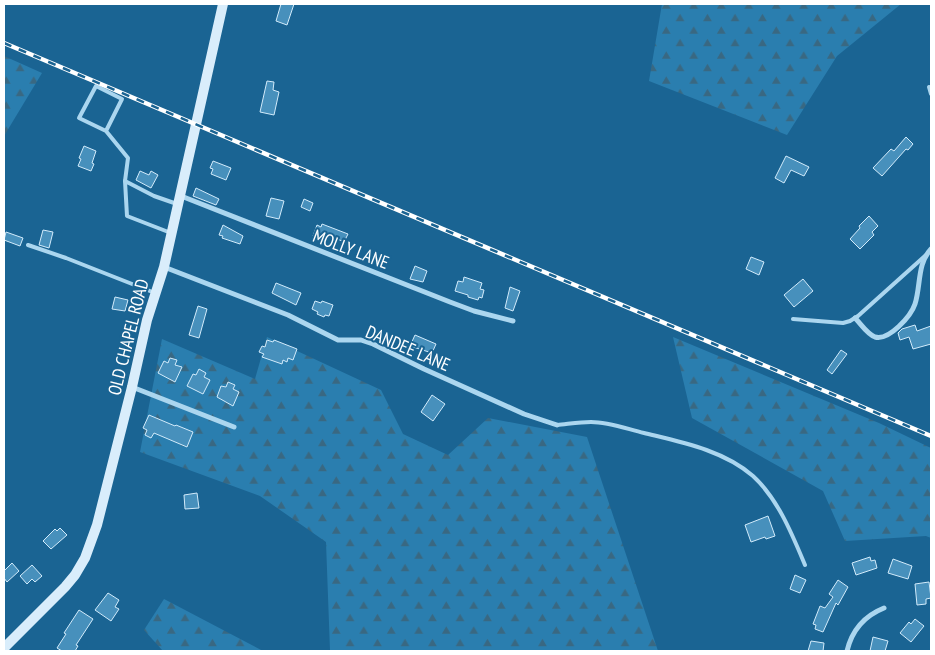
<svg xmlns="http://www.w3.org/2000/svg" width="935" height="655" font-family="'PT Sans Narrow',sans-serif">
<defs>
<pattern id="forest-firs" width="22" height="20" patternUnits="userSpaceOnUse" patternTransform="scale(1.25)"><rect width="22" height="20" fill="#2a7eaf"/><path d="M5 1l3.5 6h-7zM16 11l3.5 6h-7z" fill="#396882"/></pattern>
</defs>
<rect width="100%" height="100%" fill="#1a6493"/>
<g fill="url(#forest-firs)">
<path d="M662 4H901L837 56 787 135 649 81Z"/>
<path d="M4 56 42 73 4 136Z"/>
<path d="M267 337 381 390 403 434 448 455 488 418 587 437 658 651H308L330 650 326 542 260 496 140 452 162 339 255 379Z"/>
<path d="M673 337 879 423 931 448V538L926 536 845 541 823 491 692 418Z"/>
<path d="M164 599 263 651H163L144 630Z"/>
</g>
<g fill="#4790bc" stroke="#d2ebfb">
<path d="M281 4H294L287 25 276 21Z"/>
<path d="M267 81 274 82 273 90 279 92 274 115 260 112Z"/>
<path d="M906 137 913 144 908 150 906 149 882 176 873 168 891 149 894 151Z"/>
<path d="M84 146 96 151 92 163 94 164 91 171 78 166 81 159 79 158Z"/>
<path d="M786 156 809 167 804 176 791 170 784 183 775 178Z"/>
<path d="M213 161 231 168 226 180 211 174 213 169 210 168Z"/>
<path d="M140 171 149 175 151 171 158 175 151 188 136 180Z"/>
<path d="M196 188 219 199 216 205 193 196Z"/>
<path d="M271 198 284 201 279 219 266 216Z"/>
<path d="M304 199 313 203 310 211 301 207Z"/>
<path d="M869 216 878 226 872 232 874 235 860 249 850 239 860 228 859 226Z"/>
<path d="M322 224 348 234 344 242 327 234 325 240 313 236 317 225 321 227Z"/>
<path d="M223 225 243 236 240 244 222 238 223 236 219 235Z"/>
<path d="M43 230 53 232 49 248 39 245Z"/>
<path d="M6 232 23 238 20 246 4 240Z"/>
<path d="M751 257 764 262 759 275 746 269Z"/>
<path d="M415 266 427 271 423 282 410 279Z"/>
<path d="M464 277 482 283 480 289 484 290 482 298 479 297 478 300 468 297V295L455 291 458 281 463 282Z"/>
<path d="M803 279 813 291 794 307 784 295Z"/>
<path d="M276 283 301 293 296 305 272 293Z"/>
<path d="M510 287 520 291 513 311 505 308Z"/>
<path d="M115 297 128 300 125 311 112 309Z"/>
<path d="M315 301 321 303 322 301 333 305 329 316 325 315 324 317 317 314 318 312 312 309Z"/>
<path d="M198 306 207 309 199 338 189 335Z"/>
<path d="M915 325 917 331 931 326V344L913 349 909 337 900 340 898 333 902 329Z"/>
<path d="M415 335 436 344 432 353 410 346Z"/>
<path d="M267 340 273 342 274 340 297 349 293 360 288 358 287 362 283 360 282 364 262 357 264 354 259 352 262 346 265 347Z"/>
<path d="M841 350 847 354 832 374 827 370Z"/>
<path d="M170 358 177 360 175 365 182 367 175 382 158 373 164 361 168 363Z"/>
<path d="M199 369 206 373 204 377 210 380 203 394 187 386 193 374 196 375Z"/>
<path d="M228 382 235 385 233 389 239 392 233 406 217 397 221 386 226 387Z"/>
<path d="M432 395 445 404 433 421 421 412Z"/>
<path d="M149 415 175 426 176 425 193 432 187 447 154 433 151 438 145 435 147 430 143 428Z"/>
<path d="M197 493 199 508 185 509 184 495Z"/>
<path d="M768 516 775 536 766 539 765 537 751 542 745 525Z"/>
<path d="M60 528 67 535 51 549 43 541 55 529 57 531Z"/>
<path d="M870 557 871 561 875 560 877 568 856 575 852 563Z"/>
<path d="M893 559 912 566 908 579 888 573Z"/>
<path d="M12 563 19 571 7 582 4 578V571Z"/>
<path d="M32 565 42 576 35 582 32 579 27 584 20 576Z"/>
<path d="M795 575 806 580 800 593 790 589Z"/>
<path d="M838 580 848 587 838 605 836 603 823 632 815 629 816 625 813 624 820 606 825 608 833 597 829 594Z"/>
<path d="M929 582 931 598 926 599V604L917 605 915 584Z"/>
<path d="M108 593 119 600 115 607 119 609 111 621 95 610Z"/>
<path d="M79 610 93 619 76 645 78 646 75 651H62L57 648 66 634 64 633Z"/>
<path d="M915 619 924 626 911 642 900 633 909 622 911 624Z"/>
<path d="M873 637 888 641 885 651H870Z"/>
<path d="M811 641 824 643 823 651H808Z"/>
</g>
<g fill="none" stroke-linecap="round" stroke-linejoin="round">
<g stroke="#abd6ef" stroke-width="4">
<path d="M929 87 931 94"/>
<path d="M106 131 122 99 96 86 79 118 106 131 128 158 125 181"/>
<path d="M171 233 127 216 125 181 154 196 177 204"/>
<path d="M28 245 66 258 155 293"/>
<path d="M793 319 843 323 850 321 858 316 926 255"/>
<path d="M557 425C568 424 580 422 591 422 609 422 627 429 644 433 681 442 723 450 753 476 778 499 792 534 805 565"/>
</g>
<g stroke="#abd6ef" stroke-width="5">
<path d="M181 196 450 302 474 311 513 321"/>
<path d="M164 267 288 315 338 340H361L373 344 424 369 524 414 557 425"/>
<path d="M855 318C861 324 867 334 875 337 889 341 911 316 915 304 921 285 917 264 931 249"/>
<path d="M132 387 234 427"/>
<path d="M847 651C852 630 864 616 884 608"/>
</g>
<path stroke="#d9edfb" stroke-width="10" d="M4 648 65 587 75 575 85 558 97 525 132 387 147 320 164 267 223 4"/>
<defs>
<path id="rail" d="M4 43 931 436"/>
</defs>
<use href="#rail" stroke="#fff" stroke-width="4.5"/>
<use href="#rail" stroke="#1a6493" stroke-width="2.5" stroke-dasharray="8" stroke-linecap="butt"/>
</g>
<g text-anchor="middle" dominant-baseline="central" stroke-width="4" stroke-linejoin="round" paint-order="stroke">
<g font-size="18" fill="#fff" stroke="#1a6493">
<text transform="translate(351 249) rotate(21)">MOLLY LANE</text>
<text transform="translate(128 337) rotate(-76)">OLD CHAPEL ROAD</text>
<text transform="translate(408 348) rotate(23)">DANDEE LANE</text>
</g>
</g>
<rect width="935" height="655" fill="none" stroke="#ffffff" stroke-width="10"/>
</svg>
